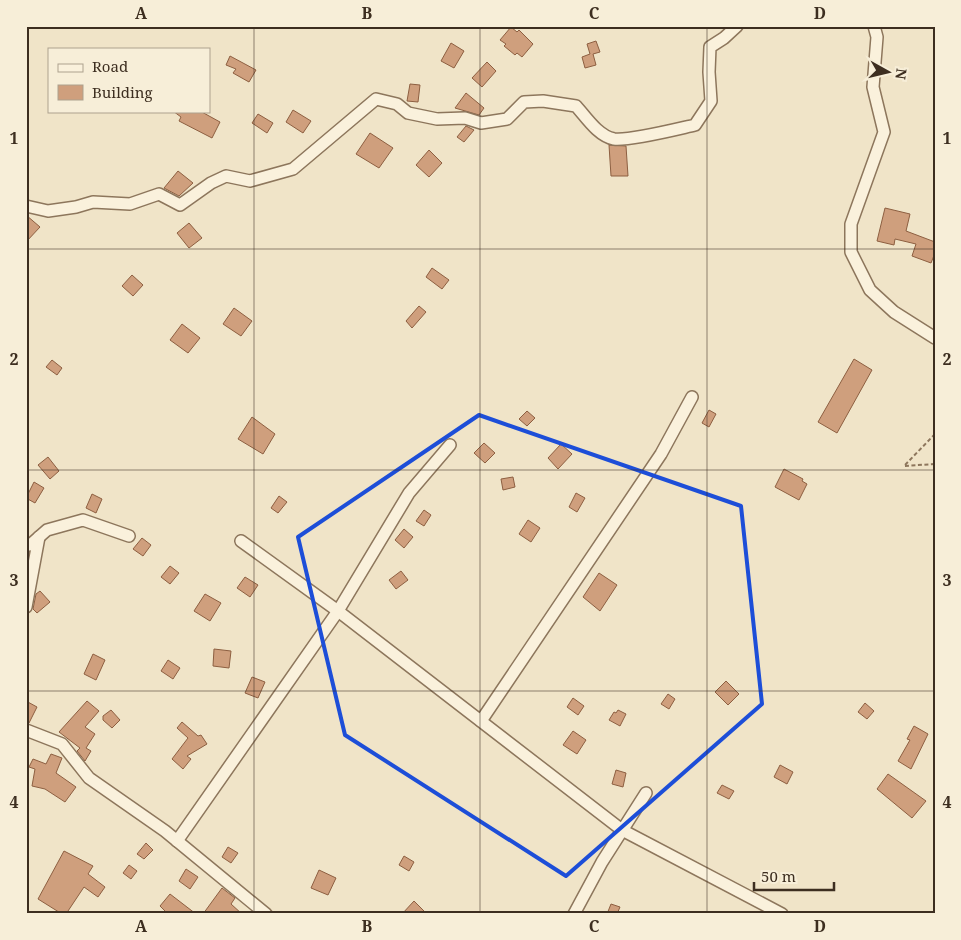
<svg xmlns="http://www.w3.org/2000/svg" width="961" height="940" font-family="'Noto Serif',serif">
<rect width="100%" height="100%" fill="#f0e4c8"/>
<g fill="#cf9f7d" stroke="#8d5f41">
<path d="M511 27 517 32 519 30 533 44 522 57 517 53 515 55 504 46 506 44 500 40Z"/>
<path d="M596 41 600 52 593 54 596 65 585 68 582 57 590 54 587 44Z"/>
<path d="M451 43 464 51 454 68 441 61Z"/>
<path d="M230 56 256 70 249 82 233 73 236 69 226 65Z"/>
<path d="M487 62 496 71 482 87 472 78Z"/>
<path d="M410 84 420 85 418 102 407 101Z"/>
<path d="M466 93 484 108 479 115 455 108Z"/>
<path d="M293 110 311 121 303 133 286 122Z"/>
<path d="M173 111H200L220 122 212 138 179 121 181 117Z"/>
<path d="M258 114 273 123 267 133 252 123Z"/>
<path d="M466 126 474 130 464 142 457 137Z"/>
<path d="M370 133 393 148 379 168 356 154Z"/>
<path d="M609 145 626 146 628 176H611Z"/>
<path d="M429 150 442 163 429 177 416 165Z"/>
<path d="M178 171 193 183 179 196 164 188Z"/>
<path d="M885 208 910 214 906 231 935 242V253L931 263 912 256 916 244 895 239 894 245 877 241Z"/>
<path d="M26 215 40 227 26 242Z"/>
<path d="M189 223 202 238 189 248 177 233Z"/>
<path d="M432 268 449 280 442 289 426 277Z"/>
<path d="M132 275 143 285 133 296 122 286Z"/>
<path d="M419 306 426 312 412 328 406 321Z"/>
<path d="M234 308 252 321 241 336 223 324Z"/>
<path d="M182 324 200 338 188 353 170 340Z"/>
<path d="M854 359 872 370 837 433 818 422Z"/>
<path d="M52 360 62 368 57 375 46 367Z"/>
<path d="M709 410 716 414 709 427 702 423Z"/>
<path d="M527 411 535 418 527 426 519 419Z"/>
<path d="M252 417 275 434 263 454 238 439Z"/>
<path d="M484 443 495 453 485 463 474 453Z"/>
<path d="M561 444 572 454 558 469 548 458Z"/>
<path d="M48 457 59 471 50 479 38 465Z"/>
<path d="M784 469 803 479 802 481 807 484 799 500 775 487Z"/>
<path d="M513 477 515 487 503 490 501 479Z"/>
<path d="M34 482 44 488 35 503 26 498Z"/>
<path d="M576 493 585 498 577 512 569 507Z"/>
<path d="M92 494 102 499 96 513 86 508Z"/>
<path d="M279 496 287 502 278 513 271 508Z"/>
<path d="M424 510 431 515 424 526 416 521Z"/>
<path d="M528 520 540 528 531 542 519 534Z"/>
<path d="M404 529 413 537 404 548 395 540Z"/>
<path d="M142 538 151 545 143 556 133 549Z"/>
<path d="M170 566 179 573 170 584 161 577Z"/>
<path d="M401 571 408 580 396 589 389 580Z"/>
<path d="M599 573 617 585 600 611 583 597Z"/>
<path d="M245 577 258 585 250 597 237 588Z"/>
<path d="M40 591 50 602 37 613 33 609 36 594Z"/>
<path d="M205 594 221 603 210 621 194 611Z"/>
<path d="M214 649 231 651 229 668 213 666Z"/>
<path d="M93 654 105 660 96 680 84 674Z"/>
<path d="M168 660 180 668 173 679 161 671Z"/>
<path d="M252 677 265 682 258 698 245 693Z"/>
<path d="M726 681 739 694 728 705 715 692Z"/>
<path d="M668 694 675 699 669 709 661 704Z"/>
<path d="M573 698 584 706 578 715 567 707Z"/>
<path d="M26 701 37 707 29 723H26Z"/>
<path d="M87 701 99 711 85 727 95 734 86 748 91 751 85 761 77 751 80 748 59 732Z"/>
<path d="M865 703 874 711 867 719 858 712Z"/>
<path d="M111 710 120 720 112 728 103 720V716Z"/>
<path d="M618 710 626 714 620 726 609 720 614 712 616 713Z"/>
<path d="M182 722 198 736 201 735 207 744 187 756 191 759 183 769 172 759 188 738 177 728Z"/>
<path d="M914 726 928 734 911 769 898 761 910 740 907 739Z"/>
<path d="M573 731 586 740 577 754 563 745Z"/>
<path d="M51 754 62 758 56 773 76 787 65 802 45 789 32 786 35 769 29 767 33 759 46 764Z"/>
<path d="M780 765 793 772 787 784 774 777Z"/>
<path d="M616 770 626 773 623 787 612 784Z"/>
<path d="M888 774 926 801 912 818 877 789Z"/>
<path d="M722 785 734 791 729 799 717 793Z"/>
<path d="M146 843 153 850 144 859 137 854Z"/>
<path d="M228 847 238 853 231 863 222 857Z"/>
<path d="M64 851 93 866 88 874 105 887 98 897 84 887 66 914H62L38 899Z"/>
<path d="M404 856 414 862 409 871 399 865Z"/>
<path d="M129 865 137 871 131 879 123 873Z"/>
<path d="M186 869 198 877 190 889 179 881Z"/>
<path d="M319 870 336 878 328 895 311 888Z"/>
<path d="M222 888 235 898 231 904 242 914H203Z"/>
<path d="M170 894 196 914H168L160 906Z"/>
<path d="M414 901 427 914H402Z"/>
<path d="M611 904 620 907 617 914H607Z"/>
</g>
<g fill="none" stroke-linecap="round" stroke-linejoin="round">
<defs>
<g id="street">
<path d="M874 26 877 37 873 87 884 132 851 224V252L870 290 894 312 935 338"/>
<path d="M26 206 48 211 76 207 93 202 130 204 159 194 180 205 211 183 226 176 250 181 293 169 376 99 397 104 408 113 437 119 465 118 481 123 507 119 524 102 543 101 576 106C586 117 598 136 614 139 630 141 677 129 695 125L711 101 709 72 710 47 724 38 737 26"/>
<path d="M241 541 338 611 622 830 782 914"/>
<path d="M26 545H30L47 530 83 520 129 536"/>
<path d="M26 607 39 537"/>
<path d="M481 721 661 454 692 397"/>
<path d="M26 730 62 744 89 778 165 831 266 914"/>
<path d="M177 841 338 611 409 493 450 445"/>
<path d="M574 914 602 862 646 793"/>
</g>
</defs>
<use href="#street" stroke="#8d765c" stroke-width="14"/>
<g stroke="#8d765c" stroke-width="2" stroke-dasharray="4 2.5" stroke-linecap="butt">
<path d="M26 27 28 26"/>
<path d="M935 434 904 466 935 464"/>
</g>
<use href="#street" stroke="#faf1dc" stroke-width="11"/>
</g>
<path fill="none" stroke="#1d4ed8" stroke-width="4" stroke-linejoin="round" d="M479 415 741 506 762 704 566 876 345 735 298 537Z"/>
<path fill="none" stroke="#3d2e20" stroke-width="1" stroke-opacity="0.55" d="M254 26V914M480 26V914M707 26V914M26 249H935M26 470H935M26 691H935"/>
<rect width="961" height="940" fill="none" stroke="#f7eed8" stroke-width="55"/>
<rect x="48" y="48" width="162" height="65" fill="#f7eed8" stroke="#ada18e"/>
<rect x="58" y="64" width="25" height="8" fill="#faf1dc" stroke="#ada18e"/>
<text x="92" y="72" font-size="15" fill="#3d2e20">Road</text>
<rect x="58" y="85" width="25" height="15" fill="#cf9f7d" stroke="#ada18e"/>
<text x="92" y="98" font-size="15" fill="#3d2e20">Building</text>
<g transform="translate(888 72) rotate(98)" stroke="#f7eed8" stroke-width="4" paint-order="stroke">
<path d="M0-4L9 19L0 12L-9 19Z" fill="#3d2e20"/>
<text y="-8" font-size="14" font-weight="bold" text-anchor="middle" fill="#3d2e20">N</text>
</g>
<path d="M754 882v8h80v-8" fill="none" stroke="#3d2e20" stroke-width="2.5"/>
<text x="761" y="882" font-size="15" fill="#3d2e20" stroke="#f7eed8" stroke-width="4" paint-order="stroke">50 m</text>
<rect x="28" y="28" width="906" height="884" fill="none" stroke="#3d2e20" stroke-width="2"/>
<g font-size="16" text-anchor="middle" font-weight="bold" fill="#3d2e20">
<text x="141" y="19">A</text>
<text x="367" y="19">B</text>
<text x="594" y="19">C</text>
<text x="820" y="19">D</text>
<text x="14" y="144">1</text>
<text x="947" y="144">1</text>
<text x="14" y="365">2</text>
<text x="947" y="365">2</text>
<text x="14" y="586">3</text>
<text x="947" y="586">3</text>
<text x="14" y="808">4</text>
<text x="947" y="808">4</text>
<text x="141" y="932">A</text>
<text x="367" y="932">B</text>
<text x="594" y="932">C</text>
<text x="820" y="932">D</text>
</g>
</svg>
